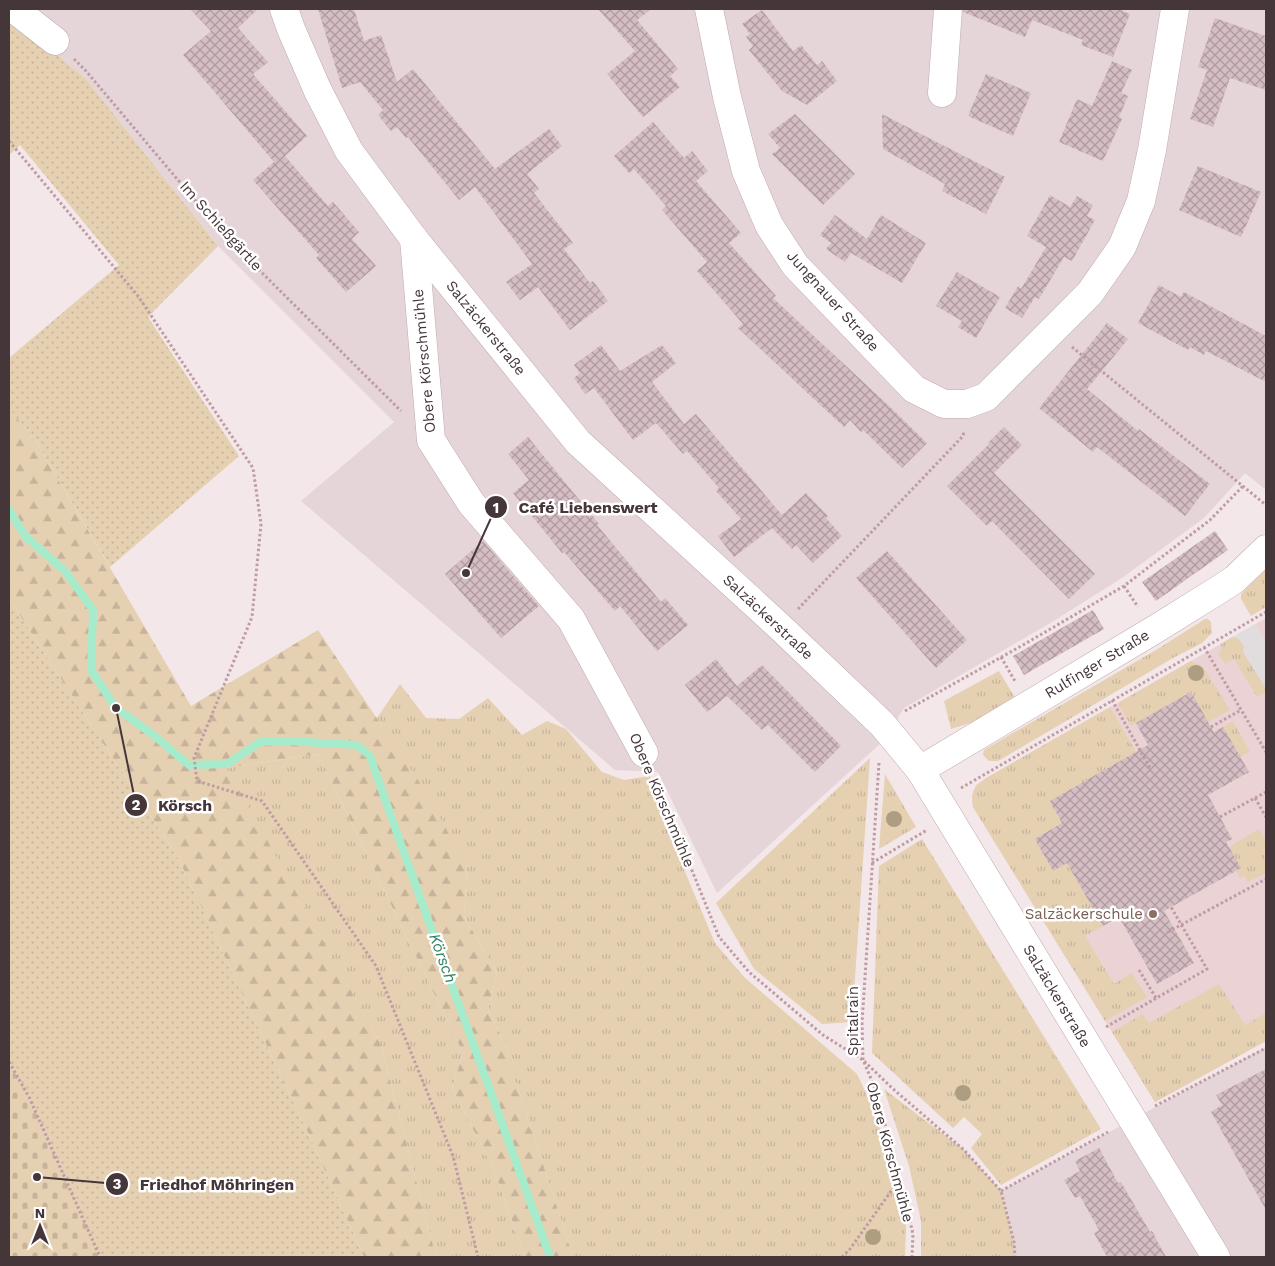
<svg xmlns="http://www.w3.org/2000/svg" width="1275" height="1266" font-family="'Work Sans',sans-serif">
<defs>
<pattern id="grass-tufts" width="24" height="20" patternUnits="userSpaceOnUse" patternTransform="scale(1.25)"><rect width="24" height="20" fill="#e5d0b2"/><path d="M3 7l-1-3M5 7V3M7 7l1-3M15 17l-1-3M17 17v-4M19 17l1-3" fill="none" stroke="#c6b39a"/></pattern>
<pattern id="forest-firs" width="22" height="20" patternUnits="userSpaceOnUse" patternTransform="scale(1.25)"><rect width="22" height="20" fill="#e5d0b2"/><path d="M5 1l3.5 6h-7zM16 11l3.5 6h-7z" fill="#c6b39a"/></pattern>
<pattern id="cemetery-stones" width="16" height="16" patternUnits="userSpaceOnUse" patternTransform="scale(1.25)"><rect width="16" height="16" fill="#e5d0b2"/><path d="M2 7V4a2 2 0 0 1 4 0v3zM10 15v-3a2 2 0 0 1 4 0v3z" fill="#c6b39a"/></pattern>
<pattern id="garden-dots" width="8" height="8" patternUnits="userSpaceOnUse" patternTransform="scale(1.25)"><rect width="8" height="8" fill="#e5d0b2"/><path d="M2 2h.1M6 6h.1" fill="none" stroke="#c6b39a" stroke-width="1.8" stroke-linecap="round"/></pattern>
<pattern id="building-cross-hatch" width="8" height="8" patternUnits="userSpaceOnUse" patternTransform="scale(1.25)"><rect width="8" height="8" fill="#d4bdc3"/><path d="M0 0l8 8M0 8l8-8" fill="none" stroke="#ae9a9f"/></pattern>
</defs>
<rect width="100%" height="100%" fill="#f3e7e9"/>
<g fill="#e6d5d8">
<path d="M9 9H1266V490L1245 473 1204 518 1122 578 1052 622 904 708 883 741 717 893 658 772 615 770 301 501 394 422 218 246 86 79 9 15Z"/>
<path d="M1266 1047V1257H1014V1242L1001 1191Z"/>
</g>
<path fill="#ebd2d5" d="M1266 618V1041L1155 1102 973 807 972 796 976 785 988 777Z"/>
<g fill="url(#grass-tufts)">
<path d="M1266 569V607L1251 616 1241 599V594Z"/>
<path d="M1205 619H1208L1211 622 1212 633 1202 643 1173 658 1005 757 998 761H989L983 755 984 750 987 748 1156 650Z"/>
<path d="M1232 637H1237L1244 646 1243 652 1266 689V692L1257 697 1234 659 1225 664 1218 653 1221 651V644Z"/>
<path d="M1191 661 1203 667 1230 710 1208 722 1191 692 1131 726 1118 703Z"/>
<path d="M999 671 1017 701 973 728 970 723 951 729 944 701Z"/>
<path d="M400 684 426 718 459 719 488 698 522 735 547 721 566 729 602 772 624 780 650 776 661 815 715 943 744 977 857 1074 876 1114 906 1225 905 1257H573L517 1084 505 1069 514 1062 488 1010 497 973 464 916 467 868 377 718Z"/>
<path d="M1110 707 1136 752 1050 801 1062 823 1035 839 1053 871 1067 863 1103 926 1085 936 1114 984 1132 973 1147 997 1105 1021 973 807C970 790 975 786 988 777Z"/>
<path d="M1233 721 1250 752 1240 757 1223 727Z"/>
<path d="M318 754 463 1053 452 1088 494 1170 525 1257H436L381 1045 226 768Z"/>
<path d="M870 758 852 1022 822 1024 754 969 716 903Z"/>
<path d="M885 774 916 827 879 849Z"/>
<path d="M1259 829 1266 841V848L1263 850 1266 856V873L1248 882 1244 875 1240 878 1236 870 1229 847Z"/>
<path d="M922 839 1101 1129 1001 1185 971 1148 982 1134 964 1117 953 1128 872 1053 879 866Z"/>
<path d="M1219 984 1245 1025 1266 1013V1041L1155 1102 1112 1032 1143 1014 1149 1023Z"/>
<path d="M884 1089 964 1150 1001 1191 1014 1242V1257H921V1221L909 1166Z"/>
</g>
<path fill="url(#forest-firs)" d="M9 409 34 438 191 706 318 630 428 795 467 868 464 916 497 973 488 1010 514 1062 506 1069 517 1084 573 1257H525L494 1170 452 1088 463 1053 318 754 227 768 381 1045 436 1257H364L308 1133 178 858 9 599Z"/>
<path fill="url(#cemetery-stones)" d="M9 1062 29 1097 100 1257H9Z"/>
<g fill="url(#garden-dots)">
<path d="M9 15 86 79 218 246 148 317 239 456 110 567 34 438 9 409V358L119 265 20 145 9 155Z"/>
<path d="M9 599 178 858 308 1133 364 1257H100L29 1097 9 1062Z"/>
</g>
<path fill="#e1dcdd" d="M1256 624 1266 641V689L1243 652 1244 646 1237 638 1232 637Z"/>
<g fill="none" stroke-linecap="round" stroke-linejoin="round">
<path stroke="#a6eccc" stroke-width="8" d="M9 510 26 537 65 571 93 610 91 670 116 708 152 734 189 765 227 764 260 742 288 741 357 745 370 756C428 924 491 1090 550 1257"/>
</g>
<g fill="url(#building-cross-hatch)">
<path d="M190 9H258L238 28 268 62 253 74 307 136 285 156 328 206 333 202 359 232 352 239 376 266 346 292 316 258 319 255 253 180 274 162 183 55 211 31Z"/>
<path d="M318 9H354L364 41 381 35 397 82 413 69 495 169 549 129 562 146 527 174 539 189 534 193 573 243 564 249 590 283 593 281 608 301 570 330 538 287 520 300 506 282 532 264 475 187 459 200 408 137 406 138 397 127 391 131 378 115 383 110 360 82 342 88Z"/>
<path d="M598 9H651L637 20 678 69 670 76 680 87 643 117 607 74 635 51Z"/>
<path d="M963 9H1118L1130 14 1113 57 1081 45 1083 40 1032 20 1025 37 963 12Z"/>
<path d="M762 10 793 51 801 45 817 65 822 61 837 81 807 105 782 91 749 50 753 46 746 37 750 34 742 24Z"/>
<path d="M1215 18 1266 36V90L1230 78 1213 127 1190 119 1207 70 1198 67Z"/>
<path d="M1112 61 1132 70 1121 93 1128 96 1119 117 1122 119 1103 161 1059 142 1077 99 1092 106Z"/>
<path d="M986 74 1031 93 1013 136 968 116Z"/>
<path d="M795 114 855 174 823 205 772 154 780 148 768 134Z"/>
<path d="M882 114 1005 177 986 214 942 191 945 184 883 149Z"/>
<path d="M653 122 684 158 692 151 708 171 696 181 741 233 729 243 776 296 773 298 889 406 927 443 902 468 863 430 861 432 850 420 844 427 738 328 743 324 697 271 707 262 662 210 666 206 634 169 629 173 614 156Z"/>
<path d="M1198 166 1261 192 1241 237 1179 210Z"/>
<path d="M1050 195 1070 207 1077 196 1093 205 1087 216 1095 220 1072 261 1064 257 1039 299 1035 297 1022 318 1005 308 1018 286 1021 289 1046 247 1027 236Z"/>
<path d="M835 215 867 239 881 215 926 243 902 283 851 253 845 262 826 249 831 243 820 235Z"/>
<path d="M957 272 1000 297 976 338 958 327 962 321 936 306Z"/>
<path d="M1159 285 1181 297 1184 292 1266 336V382L1206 351 1204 355 1190 347 1188 350 1138 323Z"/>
<path d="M1107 323 1128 339 1087 389 1138 431 1139 429 1210 484 1185 516 1097 447 1093 452 1039 408Z"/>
<path d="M601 345 620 371 662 345 676 363 652 382 684 424 696 414 782 515 806 493 828 516 826 518 842 536 813 563 796 545 792 549 772 528 734 557 718 536 741 519 716 491 719 488 687 451 683 454 656 423 633 440 594 388 585 394 574 378 580 373 574 365Z"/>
<path d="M1004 427 1022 445 994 473 1095 574 1069 599 992 521 987 526 947 486 989 444 988 443Z"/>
<path d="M528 437 599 524 597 525 661 602 665 598 688 625 657 651 620 606 615 611 564 552 562 553 513 493 529 480 508 454Z"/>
<path d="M1215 531 1228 550 1156 601 1142 582Z"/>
<path d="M483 541 539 606 501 638 445 574Z"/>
<path d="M887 551 967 640 936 668 856 578Z"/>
<path d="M1093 610 1104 629 1024 675 1013 656Z"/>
<path d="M716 659 737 686 762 665 841 746 815 772 768 725 762 730 727 696 707 712 685 685Z"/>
<path d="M1191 692 1214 732 1223 727 1249 772 1208 795 1232 839 1226 842 1241 868 1164 911 1194 963 1157 984 1119 917 1103 926 1067 863 1053 871 1035 839 1062 823 1050 801 1148 745 1136 723Z"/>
<path d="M1266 1069V1210L1211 1112 1222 1105 1216 1095Z"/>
<path d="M1099 1148 1118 1183 1121 1182 1150 1232 1152 1231 1166 1257H1107L1094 1233 1099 1230 1080 1196 1075 1198 1064 1180 1080 1171 1075 1161Z"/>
</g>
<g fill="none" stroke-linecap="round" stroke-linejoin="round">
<defs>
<g id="minor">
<path d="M14 9 55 41"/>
<path d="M284 9 291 29 318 91 349 151 414 239 578 442 780 627 882 724 920 770 1216 1257"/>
<path d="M709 9 727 97 746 171 769 225 795 265 914 389 944 404H967L986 397 1090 293 1122 247 1141 201 1152 150 1175 9"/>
<path d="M942 93 948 9"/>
<path d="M414 239 431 440 471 503 571 619 644 753"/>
<path d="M920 770 1154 630 1220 589 1235 579 1266 549"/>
</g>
</defs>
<use href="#minor" stroke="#beaaae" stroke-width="29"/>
<g stroke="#bf9ca4" stroke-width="3" stroke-dasharray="2.5 2.5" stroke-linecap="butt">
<path d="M74 59 86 71 226 237 401 411"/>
<path d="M9 141 138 296 253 468 261 524 252 617 194 758 197 781 262 801 376 966 453 1156 478 1257"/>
<path d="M1072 347 1266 505"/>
<path d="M1124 586 1138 607"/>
<path d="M798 609 963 436 964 431"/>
<path d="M1204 647 1266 752"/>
<path d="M1001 657 1016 683"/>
<path d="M1112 700 1151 770"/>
<path d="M905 711 1023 645 1124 586 1210 520 1244 485"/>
<path d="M1211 727 1241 710"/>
<path d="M879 763 862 1023 863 1060 875 1088 900 1179 913 1234 912 1257"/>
<path d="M654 777 719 937 749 972 823 1035 863 1060 892 1088 964 1150 1001 1191 1014 1242 1015 1257"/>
<path d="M961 788 1266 612"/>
<path d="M1255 798 1266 817"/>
<path d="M1220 817 1266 792"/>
<path d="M872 863 927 830"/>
<path d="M1168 932 1266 879"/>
<path d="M1139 970 1156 998"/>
<path d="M1106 1027 1207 969 1171 907"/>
<path d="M9 1062 29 1097 100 1257"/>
<path d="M1155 1106 1266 1048"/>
<path d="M1001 1191 1108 1132"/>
<path d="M842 1257 850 1249 899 1180"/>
</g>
<use href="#minor" stroke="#fff" stroke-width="28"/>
</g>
<g fill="#ad9e82">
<circle cx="1196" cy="673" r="8"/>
<circle cx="894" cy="819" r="8"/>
<circle cx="963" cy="1093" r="8"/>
<circle cx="873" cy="1237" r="8"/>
</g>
<circle fill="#8d6e63" stroke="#fff" stroke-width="2" cx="1153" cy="914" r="5"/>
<g text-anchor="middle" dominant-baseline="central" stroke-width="5" stroke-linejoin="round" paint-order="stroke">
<g font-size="15" fill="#45363a" stroke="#fff">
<text transform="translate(221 226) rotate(48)">Im Schießgärtle</text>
<text transform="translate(833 301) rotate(48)">Jungnauer Straße</text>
<text transform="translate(486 328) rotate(51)">Salzäckerstraße</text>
<text transform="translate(424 361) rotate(-95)">Obere Körschmühle</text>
<text transform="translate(768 617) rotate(43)">Salzäckerstraße</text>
<text transform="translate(1097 664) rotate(-31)">Rulfinger Straße</text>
<text transform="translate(662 800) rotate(67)">Obere Körschmühle</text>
<text transform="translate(1057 996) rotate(59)">Salzäckerstraße</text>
<text transform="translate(853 1021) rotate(-90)">Spitalrain</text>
<text transform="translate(890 1152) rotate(75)">Obere Körschmühle</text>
</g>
<g font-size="15" fill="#785e54" stroke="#fff" text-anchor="end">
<text x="1143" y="914">Salzäckerschule</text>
</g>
<g font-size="16" font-style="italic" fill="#2c845e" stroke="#fff">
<text transform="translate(443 958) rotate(70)">Körsch</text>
</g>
</g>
<path fill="none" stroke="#45363a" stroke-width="2" d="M466 573L496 507M116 708L136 805M37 1177L117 1184"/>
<g fill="#45363a" stroke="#fff" stroke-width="2">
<circle cx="466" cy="573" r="5"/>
<circle cx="116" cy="708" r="5"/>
<circle cx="37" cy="1177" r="5"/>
<circle cx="496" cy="507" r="12"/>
<circle cx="136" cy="805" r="12"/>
<circle cx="117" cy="1184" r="12"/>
</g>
<g font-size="15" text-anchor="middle" font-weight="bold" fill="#fff">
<text x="496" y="513">1</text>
<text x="136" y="810">2</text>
<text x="117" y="1189">3</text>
</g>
<g font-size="16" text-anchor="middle" font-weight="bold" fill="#45363a" stroke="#fff" stroke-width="5" stroke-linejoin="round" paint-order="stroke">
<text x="588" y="513">Café Liebenswert</text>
<text x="185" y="811">Körsch</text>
<text x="217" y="1190">Friedhof Möhringen</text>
</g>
<rect width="1275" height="1266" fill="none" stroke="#45363a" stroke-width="20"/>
<g transform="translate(40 1226)" stroke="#ffffff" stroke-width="4" paint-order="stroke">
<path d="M0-4L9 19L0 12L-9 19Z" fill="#45363a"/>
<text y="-8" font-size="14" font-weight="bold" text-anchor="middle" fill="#45363a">N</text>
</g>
</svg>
